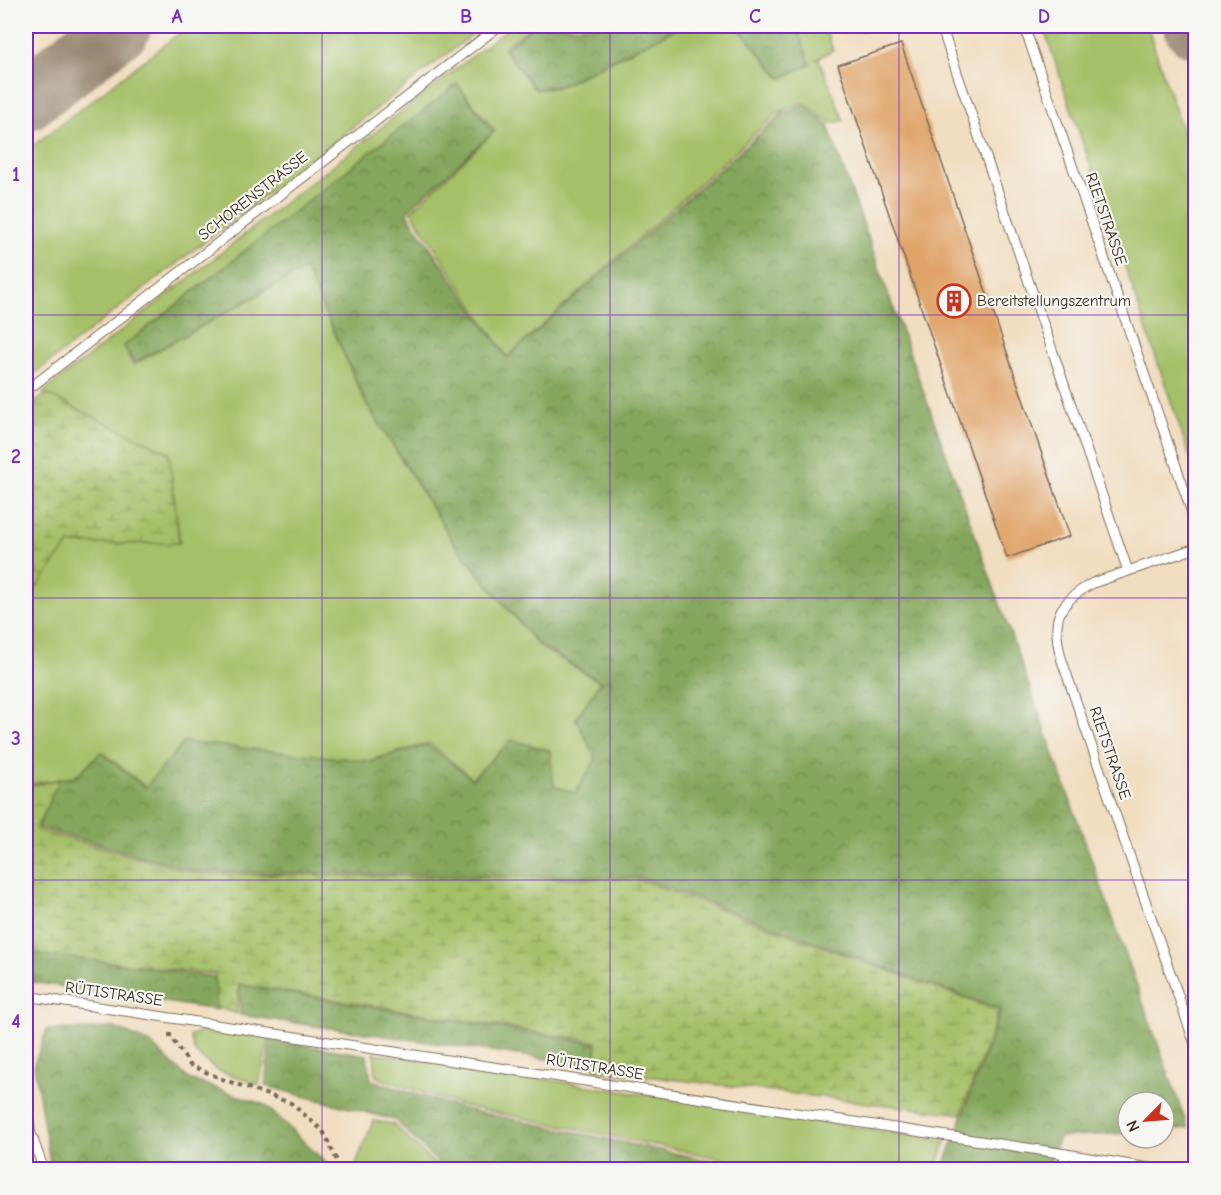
<svg xmlns="http://www.w3.org/2000/svg" width="1221" height="1195" font-family="'Comic Neue',sans-serif">
<defs>
<pattern id="forest-crowns" width="20" height="18" patternUnits="userSpaceOnUse" patternTransform="scale(1.5)"><rect width="20" height="18" fill="#84a65c"/><path d="M2 6a3 3 0 1 1 6 0M12 15a3 3 0 1 1 6 0" fill="none" stroke="#6d874b"/></pattern>
<pattern id="wetland-marsh" width="20" height="14" patternUnits="userSpaceOnUse" patternTransform="scale(1.5)"><rect width="20" height="14" fill="#a5c067"/><path d="M1 5h8M5 5V1M11 12h8M15 12V8" fill="none" stroke="#889c54"/></pattern>
</defs>
<rect width="100%" height="100%" fill="#f6f6f2"/>
<filter id="ink" filterUnits="userSpaceOnUse"><feTurbulence type="fractalNoise" baseFrequency=".0167" numOctaves="2"/><feDisplacementMap in="SourceGraphic" scale="12" xChannelSelector="R" yChannelSelector="G"/><feConvolveMatrix kernelMatrix="1 2 1 2 8 2 1 2 1" color-interpolation-filters="sRGB"/></filter>
<filter id="wash" filterUnits="userSpaceOnUse"><feTurbulence type="fractalNoise" baseFrequency=".008" numOctaves="4" result="noise"/><feDisplacementMap in="SourceGraphic" scale="24" xChannelSelector="R" yChannelSelector="G"/><feGaussianBlur stdDeviation="1.35" result="paint"/><feColorMatrix in="noise" values="0 0 0 0 0 0 0 0 0 0 0 0 0 0 0 0 0 1.4 0 .05"/><feComposite in="paint" operator="in"/></filter>
<g filter="url(#wash)">
<rect width="100%" height="100%" fill="#f1ddbf"/>
<g fill="#a5c067" stroke="#707542" stroke-width="1.5">
<path d="M189 26H483L26 380V151Z"/>
<path d="M511 26H532L503 48 535 90 559 87 682 26H733L741 31 781 79 810 63 796 26H824L833 50 817 59H819L844 121 830 123 803 102 779 112 507 357 411 211 495 131 457 84 124 346 133 365 305 268 365 402 456 546 538 646 600 682 576 719 596 759 575 793 554 786 550 750 512 740 472 778 429 743 368 761 184 742 146 787 102 752 74 777 28 784 26 781V601L68 544 180 543 168 452 42 393Z"/>
<path d="M1043 26H1147L1195 167V472Z"/>
<path d="M210 1027 269 1037 259 1085 217 1070 195 1053 190 1036Z"/>
<path d="M374 1053 946 1141 936 1169H772L464 1106 376 1077Z"/>
<path d="M373 1121 393 1124 439 1169H354Z"/>
</g>
<g fill="url(#forest-crowns)" stroke="#60683d" stroke-width="1.5">
<path d="M534 26H681L559 86 535 89 505 49Z"/>
<path d="M734 26H796L810 64 781 78 741 30Z"/>
<path d="M457 84 493 132 406 212 507 358 783 113 805 105 828 126 1188 1128 1164 1130V1102H1128V1133L1059 1137 1048 1169H943L1001 1010 638 877 200 872 38 828 58 779 74 778 101 752 145 788 184 742 370 761 428 745 472 779 511 740 550 751 554 786 576 793 596 759 576 719 601 682 538 644 456 546 366 402 305 269 134 363 124 346Z"/>
<path d="M33 952 215 977 218 1010 32 982Z"/>
<path d="M240 985 597 1044 595 1066 240 1015Z"/>
<path d="M114 1028 148 1042 189 1079 265 1105 327 1164 328 1169H51L34 1064 47 1030Z"/>
<path d="M270 1040 367 1055 371 1080 463 1109 751 1169 468 1170 439 1164 395 1120 265 1086Z"/>
</g>
<g fill="url(#wetland-marsh)" stroke="#707542" stroke-width="1.5">
<path d="M46 394 169 453 179 543 69 544 26 601V409Z"/>
<path d="M59 780 36 830 199 874 637 879 999 1011 961 1114 595 1070 597 1042 239 984 237 1014 216 1007 215 974 29 953 28 985 26 984V791L28 786Z"/>
</g>
<g fill="none" stroke-linecap="round" stroke-linejoin="round">
<g stroke="#96846e" stroke-width="63">
<path d="M1195 26 1196 27"/>
<path d="M26 99 120 26"/>
</g>
</g>
<g id="blocks">
<path fill="#e0a46a" d="M901 44 1070 536 1007 558 838 65Z"/>
</g>
</g>
<g filter="url(#ink)">
<use href="#blocks" fill-opacity="0" stroke="#7b6956" stroke-width="1.5"/>
<g fill="none" stroke-linecap="round" stroke-linejoin="round">
<defs>
<g id="service">
<path d="M849 26C860 31 873 29 883 26"/>
<path d="M941 26 1128 571"/>
<path d="M1024 26 1196 524"/>
<path d="M26 391 499 26"/>
<path d="M1196 548 1093 583C1057 603 1051 619 1061 658L1196 1047"/>
<path d="M26 996 1066 1154 1160 1170"/>
<path d="M26 1025 30 997"/>
<path d="M26 1079 30 1131 44 1170"/>
<path d="M1061 1170 1066 1154"/>
</g>
</defs>
<use href="#service" stroke="#7b6956" stroke-width="11"/>
<path stroke="#7b6956" stroke-width="4" stroke-dasharray="4.5 4.5" stroke-linecap="butt" d="M170 1033V1036L190 1065 222 1079 291 1103 323 1131 338 1163 339 1170"/>
<use href="#service" stroke="#fff" stroke-width="9"/>
</g>
</g>
<path fill="none" stroke="#7b2cbf" stroke-width="1.5" stroke-opacity="0.55" d="M322 26V1170M610 26V1170M899 26V1170M26 315H1196M26 598H1196M26 880H1196"/>
<defs>
<symbol id="building-ring" viewBox="-11 -11 22 22"><circle r="9.5" fill="#f6f6f2" stroke="#c8321e" stroke-width="1.5"/><path d="M-4-6H4V6H1V3H-1V6H-4ZM-2.5-4.3h1.7v1.8h-1.7ZM.8-4.3h1.7v1.8H.8ZM-2.5-1h1.7V.8h-1.7ZM.8-1h1.7V.8H.8Z" fill="#c8321e"/></symbol>
</defs>
<g fill-rule="evenodd">
<use href="#building-ring" x="935" y="282" width="38" height="38"/>
</g>
<g text-anchor="middle" dominant-baseline="central" stroke-width="4.5" stroke-linejoin="round" paint-order="stroke">
<g font-size="16" fill="#3b2a1e" stroke="#f6f6f2">
<text transform="translate(253 196) rotate(-38)">SCHORENSTRASSE</text>
<text transform="translate(1106 219) rotate(71)">RIETSTRASSE</text>
<text transform="translate(1110 753) rotate(71)">RIETSTRASSE</text>
<text transform="translate(114 994) rotate(8)">RÜTISTRASSE</text>
<text transform="translate(595 1067) rotate(9)">RÜTISTRASSE</text>
</g>
<g font-size="16" fill="#3b2a1e" stroke="#f6f6f2" text-anchor="start">
<text x="977" y="301">Bereitstellungszentrum</text>
</g>
</g>
<rect width="1221" height="1195" fill="none" stroke="#f6f6f2" stroke-width="66"/>
<g transform="translate(1146 1120) rotate(245)"><circle r="28" fill="#f6f6f2" stroke="#aba49d" stroke-width="1.5"/>
<path d="M0-4.5L10 22L0 15L-10 22Z" fill="#c8321e"/>
<text y="-9" font-size="16" font-weight="bold" text-anchor="middle" fill="#3b2a1e">N</text>
</g>
<rect x="33" y="33" width="1155" height="1129" fill="none" stroke="#7b2cbf" stroke-width="2"/>
<g font-size="20" text-anchor="middle" font-weight="bold" fill="#7b2cbf">
<text x="177" y="23">A</text>
<text x="466" y="23">B</text>
<text x="755" y="23">C</text>
<text x="1044" y="23">D</text>
<text x="16" y="181">1</text>
<text x="16" y="463">2</text>
<text x="16" y="745">3</text>
<text x="16" y="1028">4</text>
</g>
</svg>
